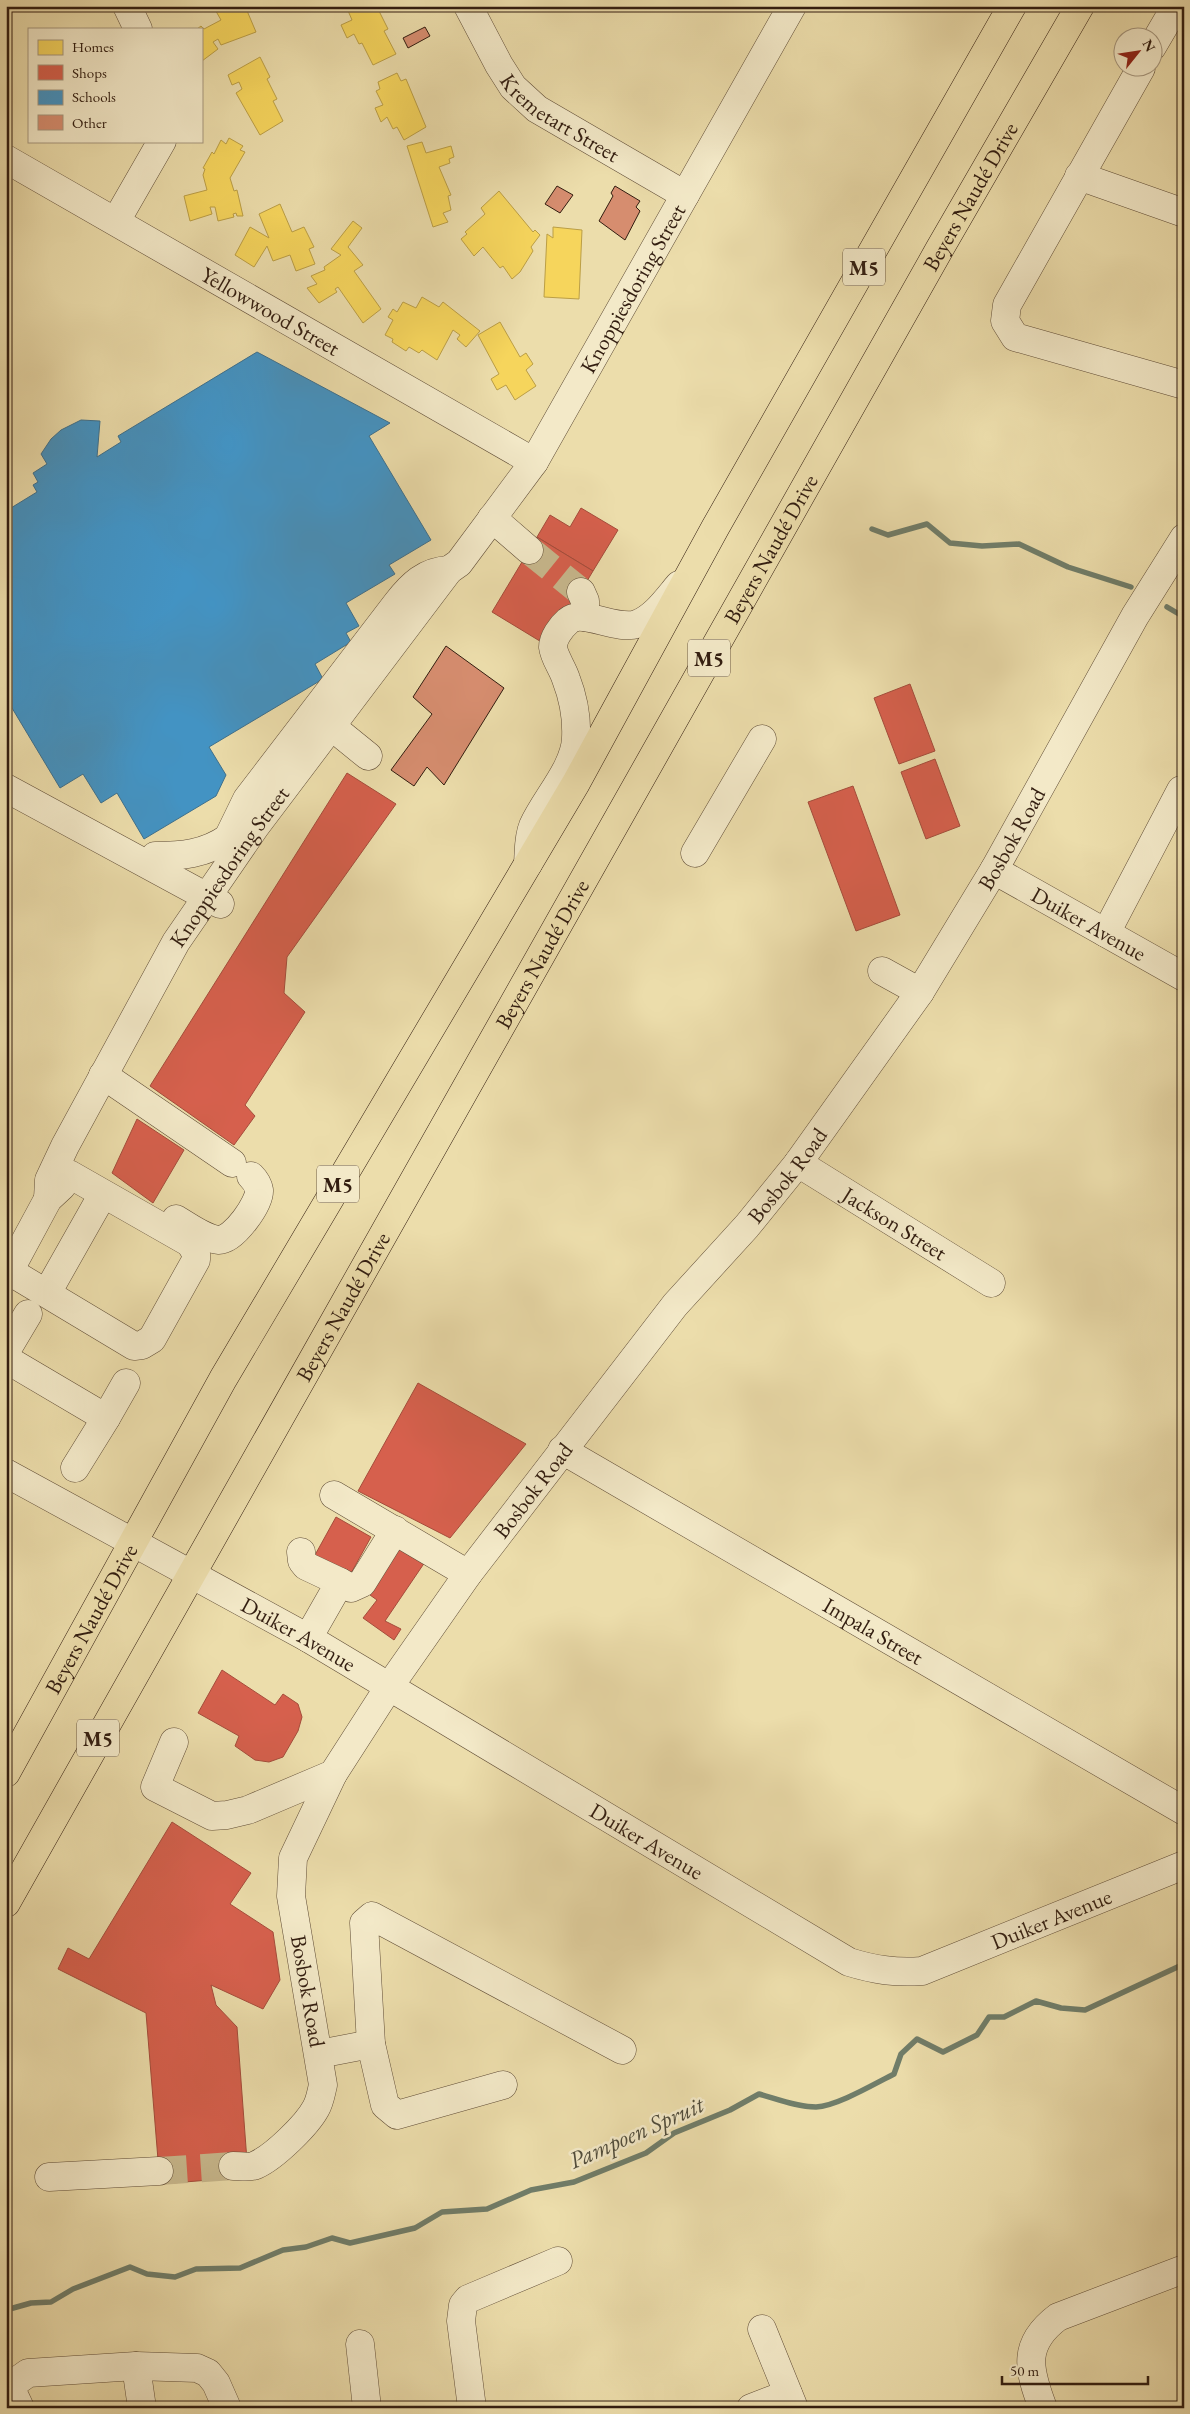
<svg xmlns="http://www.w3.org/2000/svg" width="1190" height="2414" font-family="'EB Garamond',serif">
<rect width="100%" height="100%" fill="#ecddab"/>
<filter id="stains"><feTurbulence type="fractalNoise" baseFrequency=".004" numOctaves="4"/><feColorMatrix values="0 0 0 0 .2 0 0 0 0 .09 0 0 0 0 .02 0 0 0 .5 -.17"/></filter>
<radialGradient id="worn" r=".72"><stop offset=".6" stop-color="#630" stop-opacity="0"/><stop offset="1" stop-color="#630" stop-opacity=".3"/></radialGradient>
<g fill="#f6d55c" stroke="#bb9e45">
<path d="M213 6H245L256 32 221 45 218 39 213 42 218 49 202 61 201 29H197L201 26 204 29 221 20Z"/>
<path d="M346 6 377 7 388 29 384 31 396 54 373 65 362 43 359 44 354 34 347 38 341 25 352 20Z"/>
<path d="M260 57 270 77 267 79 277 99 273 101 283 121 260 135 236 93 242 89 239 82 232 85 228 75Z"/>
<path d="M397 73 401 81 406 79 426 127 404 140 397 127 393 129 387 117 381 122 375 108 383 105 376 91 380 89 378 82Z"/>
<path d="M229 138 243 146 240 150 245 152 230 178 234 191 237 190 243 216H237L236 213 233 214 234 217 218 221 215 207H210L212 214 190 221 184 196 207 190 203 175 205 169 203 168 212 152 214 154 221 140 226 144Z"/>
<path d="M422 142 426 153 451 146 454 157 449 159 450 163 439 167 451 195 448 196 451 210 443 213 448 222 433 227 407 146Z"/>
<path d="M499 191 533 232 535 230 540 235 531 247 533 251 520 272 512 279 503 266 500 268 483 247 474 256 461 239 467 234 465 232 485 214 481 208Z"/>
<path d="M280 204 292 232 304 227 314 247 309 249 315 264 296 271 290 255 273 261 267 246 254 267 235 255 250 227 269 238 259 214Z"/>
<path d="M353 221 362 228 348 247 363 265 354 271 381 309 363 323 338 287 335 289 337 292 319 303 307 288 317 284 311 276 325 270 324 267 341 255 331 249Z"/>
<path d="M553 227 582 230 579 299 544 297 547 234 553 238Z"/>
<path d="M422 297 439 307 443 302 480 331 466 347 457 339 460 335 453 330 437 360 422 350 419 353 409 347 406 351 392 342 393 339 385 335 393 320 388 317 393 309 397 312 403 302 416 308Z"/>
<path d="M500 322 520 357 526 353 533 364 526 370 536 386 515 400 506 385 497 390 491 379 499 374 478 335Z"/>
</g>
<g fill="#d6604d" stroke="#a54c3b">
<path d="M581 508 618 530 593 571 537 537 550 515 570 527Z"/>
<path d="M537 537 593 571 548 646 492 612Z"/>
<path d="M910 684 935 751 899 764 874 698Z"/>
<path d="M935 759 960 826 926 839 901 772Z"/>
<path d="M347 773 396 804 287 957 284 993 305 1012 245 1105 255 1116 234 1145 150 1086Z"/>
<path d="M853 786 900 915 856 931 808 802Z"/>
<path d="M137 1119 184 1150 153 1203 112 1173Z"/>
<path d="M418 1383 526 1444 450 1538 358 1491Z"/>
<path d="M336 1517 371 1537 350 1575 315 1555Z"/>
<path d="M401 1545 425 1562 385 1621 401 1629 394 1640 363 1618 377 1600 370 1595Z"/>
<path d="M222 1670 275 1705 283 1694 298 1704 302 1717 298 1731 283 1757 269 1762 255 1760 235 1746 239 1736 198 1713Z"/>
<path d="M172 1822 251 1873 230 1904 273 1932 280 1980 263 2009 211 1985 216 2005 237 2027 247 2161 234 2178 160 2184 146 2013 58 1969 68 1948 89 1959Z"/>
</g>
<path fill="#4393c3" stroke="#3e708d" d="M257 352 390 423 369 436 431 540 389 565 395 574 346 603 359 626 346 633 351 642 315 664 323 679 209 747 226 775 216 796 144 839 117 793 101 803 83 774 60 788 6 698V511L37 492 33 485 38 482 33 473 47 464 41 454 51 439 61 430 81 420 100 421 97 457 121 442 118 436Z"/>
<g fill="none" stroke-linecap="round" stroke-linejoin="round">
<g stroke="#707d69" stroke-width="5.5">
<path d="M872 529 888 535 927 524 950 543 982 546 1019 544 1068 567 1131 587"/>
<path d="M1167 607 1184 617"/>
<path d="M6 2310 31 2303 51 2302 73 2289 130 2267 147 2274 175 2277 196 2269 240 2268 283 2250 306 2247 332 2238 350 2243 415 2228 442 2212 487 2209 531 2190 574 2182 646 2153 674 2133 730 2110 759 2094C777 2099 797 2107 816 2107 837 2106 874 2084 894 2074L901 2054 917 2039 943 2052 977 2035 989 2017H1004L1036 2001 1061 2008 1085 2010 1184 1964"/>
</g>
</g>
<g fill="#d68d6f" stroke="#321d10">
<path d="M425 27 430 36 408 48 403 38Z"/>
<path d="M557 186 573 195 560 213 545 204Z"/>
<path d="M615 186 640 201 636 207 640 211 625 240 599 221 613 196 611 193Z"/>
<path d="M446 646 504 688 444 785 427 767 414 786 391 770 432 714 413 697Z"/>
</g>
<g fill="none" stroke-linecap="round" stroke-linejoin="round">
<g stroke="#c7b78c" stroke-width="28" stroke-dasharray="28 14" stroke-linecap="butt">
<path d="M529 550 581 592"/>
<path d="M159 2171 233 2166"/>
</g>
<defs>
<g id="minor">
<path d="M127 6 138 29"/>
<path id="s1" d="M468 6 499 65 513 87 537 109 685 195"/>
<path d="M1152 47 1176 6"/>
<path d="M1141 68 1007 305 1005 321 1015 337 1184 385"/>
<path id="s2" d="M6 159 534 462"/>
<path d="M1079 176 1184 213"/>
<path d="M116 221 162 141"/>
<path d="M492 518 529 550"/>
<path d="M581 592 585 601V617"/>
<path d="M331 726 368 756"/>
<path d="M6 788 220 904"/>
<path d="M230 851 228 838 247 799 397 603C411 585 425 571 449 570"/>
<path d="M695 853 762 739"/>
<path d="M155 856C182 856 205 854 228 838"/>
<path d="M528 864C529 851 528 838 533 826 545 799 575 768 576 738 577 718 573 697 566 679 563 669 554 657 553 647 553 638 561 627 568 621 582 608 616 631 637 624 655 617 667 599 679 585"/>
<path id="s3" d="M994 870 1184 977"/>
<path d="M1106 933 1181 790"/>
<path d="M882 971 920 992"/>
<path d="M103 1075 232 1163"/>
<path id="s4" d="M798 1163 991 1283"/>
<path id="s5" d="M48 1199 49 1180 65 1146 176 942 255 827 449 570 459 563 534 462 792 6"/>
<path d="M176 1219C188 1226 205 1239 219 1240 234 1240 260 1203 259 1190 258 1184 255 1180 251 1176"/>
<path d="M9 1271 134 1346 142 1345 152 1339 196 1260V1253L190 1243 69 1174"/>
<path d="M6 1277 48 1199 62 1186"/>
<path d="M47 1293 103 1194"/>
<path d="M6 1351 28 1314"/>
<path d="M6 1359 106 1418 126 1383"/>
<path id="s6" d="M562 1450 1184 1811"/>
<path d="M75 1468 106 1418"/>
<path id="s7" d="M6 1473 308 1638 849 1962C875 1970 896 1973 922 1971L1184 1865"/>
<path d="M334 1495 468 1574"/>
<path d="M301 1552 302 1561 306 1566 340 1582 308 1638"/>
<path d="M340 1582 351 1588 362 1583 395 1530"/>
<path id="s8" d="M174 1742 155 1787 212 1816 227 1815 248 1810 333 1774 389 1687 468 1574 675 1305 747 1226 798 1163 920 992 994 870 1135 616 1184 538"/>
<path d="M319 2054 371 2044"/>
<path d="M503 2085 397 2115 385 2105 371 2044 364 1923 372 1916 622 2050"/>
<path d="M233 2166C240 2166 250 2168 256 2165 274 2157 307 2125 316 2108 320 2101 321 2093 323 2085L291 1896 293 1858 333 1774"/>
<path d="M49 2177 159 2171"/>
<path d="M762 2329 794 2408"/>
<path d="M360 2344 367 2408"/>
<path d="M136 2366 142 2408"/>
<path d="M20 2408 13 2393 14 2383 28 2373 136 2366 197 2368 208 2373 216 2383 227 2408"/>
<path d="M472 2408 461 2321 463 2305 468 2299 558 2261"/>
<path d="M751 2408 788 2394"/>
<path d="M1043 2408C1028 2369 1022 2344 1058 2317L1184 2269"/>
</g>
<g id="major">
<path id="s9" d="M6 1773 223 1379 576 783 715 528 1012 6"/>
<path id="s10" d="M6 1903 939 250 1080 6"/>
</g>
</defs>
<use href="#minor" stroke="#604d37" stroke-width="29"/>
<use href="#major" stroke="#321d10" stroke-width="29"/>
<use href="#minor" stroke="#f3e9c8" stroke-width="28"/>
<use href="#major" stroke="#ecddab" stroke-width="28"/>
</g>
<g text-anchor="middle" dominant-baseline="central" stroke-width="5" stroke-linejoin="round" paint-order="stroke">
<g fill="#f3e9c8" stroke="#6c5a47" stroke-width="1">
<rect x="843" y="248.5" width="42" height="37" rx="4"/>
<rect x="688" y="639.5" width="42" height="37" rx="4"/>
<rect x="317" y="1165.5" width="42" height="37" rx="4"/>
<rect x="77" y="1719.5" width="42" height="37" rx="4"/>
</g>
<g font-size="21" font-weight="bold" fill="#321d10">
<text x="864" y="267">M5</text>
<text x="709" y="658">M5</text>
<text x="338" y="1184">M5</text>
<text x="98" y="1738">M5</text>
</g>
<g font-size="22" fill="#321d10" stroke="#f3e9c8">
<text stroke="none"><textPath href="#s1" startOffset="149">Kremetart Street</textPath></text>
<text stroke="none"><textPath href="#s10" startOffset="1960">Beyers Naudé Drive</textPath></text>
<text stroke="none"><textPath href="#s5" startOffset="1088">Knoppiesdoring Street</textPath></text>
<text stroke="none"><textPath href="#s2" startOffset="305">Yellowwood Street</textPath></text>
<text stroke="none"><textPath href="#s10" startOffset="1555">Beyers Naudé Drive</textPath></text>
<text stroke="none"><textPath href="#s8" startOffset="1399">Bosbok Road</textPath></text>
<text stroke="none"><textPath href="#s5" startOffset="381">Knoppiesdoring Street</textPath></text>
<text stroke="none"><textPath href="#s3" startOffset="109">Duiker Avenue</textPath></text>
<text stroke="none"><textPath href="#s10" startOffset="1090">Beyers Naudé Drive</textPath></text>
<text stroke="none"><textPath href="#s8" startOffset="994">Bosbok Road</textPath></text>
<text stroke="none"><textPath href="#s4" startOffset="114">Jackson Street</textPath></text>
<text stroke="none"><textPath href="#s10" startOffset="685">Beyers Naudé Drive</textPath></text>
<text stroke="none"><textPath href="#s8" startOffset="589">Bosbok Road</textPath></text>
<text stroke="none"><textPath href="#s9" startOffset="176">Beyers Naudé Drive</textPath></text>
<text stroke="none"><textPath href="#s6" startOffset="360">Impala Street</textPath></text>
<text stroke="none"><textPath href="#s7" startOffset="334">Duiker Avenue</textPath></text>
<text stroke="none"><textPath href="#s7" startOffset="739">Duiker Avenue</textPath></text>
<text stroke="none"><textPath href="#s7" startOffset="1188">Duiker Avenue</textPath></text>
<text transform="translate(308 1991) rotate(80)">Bosbok Road</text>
</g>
<g font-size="24" font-style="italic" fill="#514d3c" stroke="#f3e9c8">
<text transform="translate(636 2132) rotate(-24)">Pampoen Spruit</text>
</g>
</g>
<rect width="1190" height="2414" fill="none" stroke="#ecddab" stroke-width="25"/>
<rect x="8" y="8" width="1175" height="2399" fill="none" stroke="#321d10" stroke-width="2.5"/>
<rect x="12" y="12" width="1165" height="2389" fill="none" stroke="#321d10"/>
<rect x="28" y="28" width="175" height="115" fill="#f3e9c8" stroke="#a6977e"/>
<rect x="38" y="40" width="25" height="15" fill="#f6d55c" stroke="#a6977e"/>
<text x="72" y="52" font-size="15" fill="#321d10">Homes</text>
<rect x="38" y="65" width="25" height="15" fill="#d6604d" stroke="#a6977e"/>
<text x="72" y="78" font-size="15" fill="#321d10">Shops</text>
<rect x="38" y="90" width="25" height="15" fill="#4393c3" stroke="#a6977e"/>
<text x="72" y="102" font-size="15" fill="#321d10">Schools</text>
<rect x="38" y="115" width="25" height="15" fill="#d68d6f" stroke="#a6977e"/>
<text x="72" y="128" font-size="15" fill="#321d10">Other</text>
<g transform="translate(1138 52) rotate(60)"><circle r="24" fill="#f3e9c8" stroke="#a6977e"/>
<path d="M0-4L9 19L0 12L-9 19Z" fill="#8f2418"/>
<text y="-8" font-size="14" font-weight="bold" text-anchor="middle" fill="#321d10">N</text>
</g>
<path d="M1002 2376v8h146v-8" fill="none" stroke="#321d10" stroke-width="2.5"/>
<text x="1010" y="2376" font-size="15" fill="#321d10" stroke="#f3e9c8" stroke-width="4" paint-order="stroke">50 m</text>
<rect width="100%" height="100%" filter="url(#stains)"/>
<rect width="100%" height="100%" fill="url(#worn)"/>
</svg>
